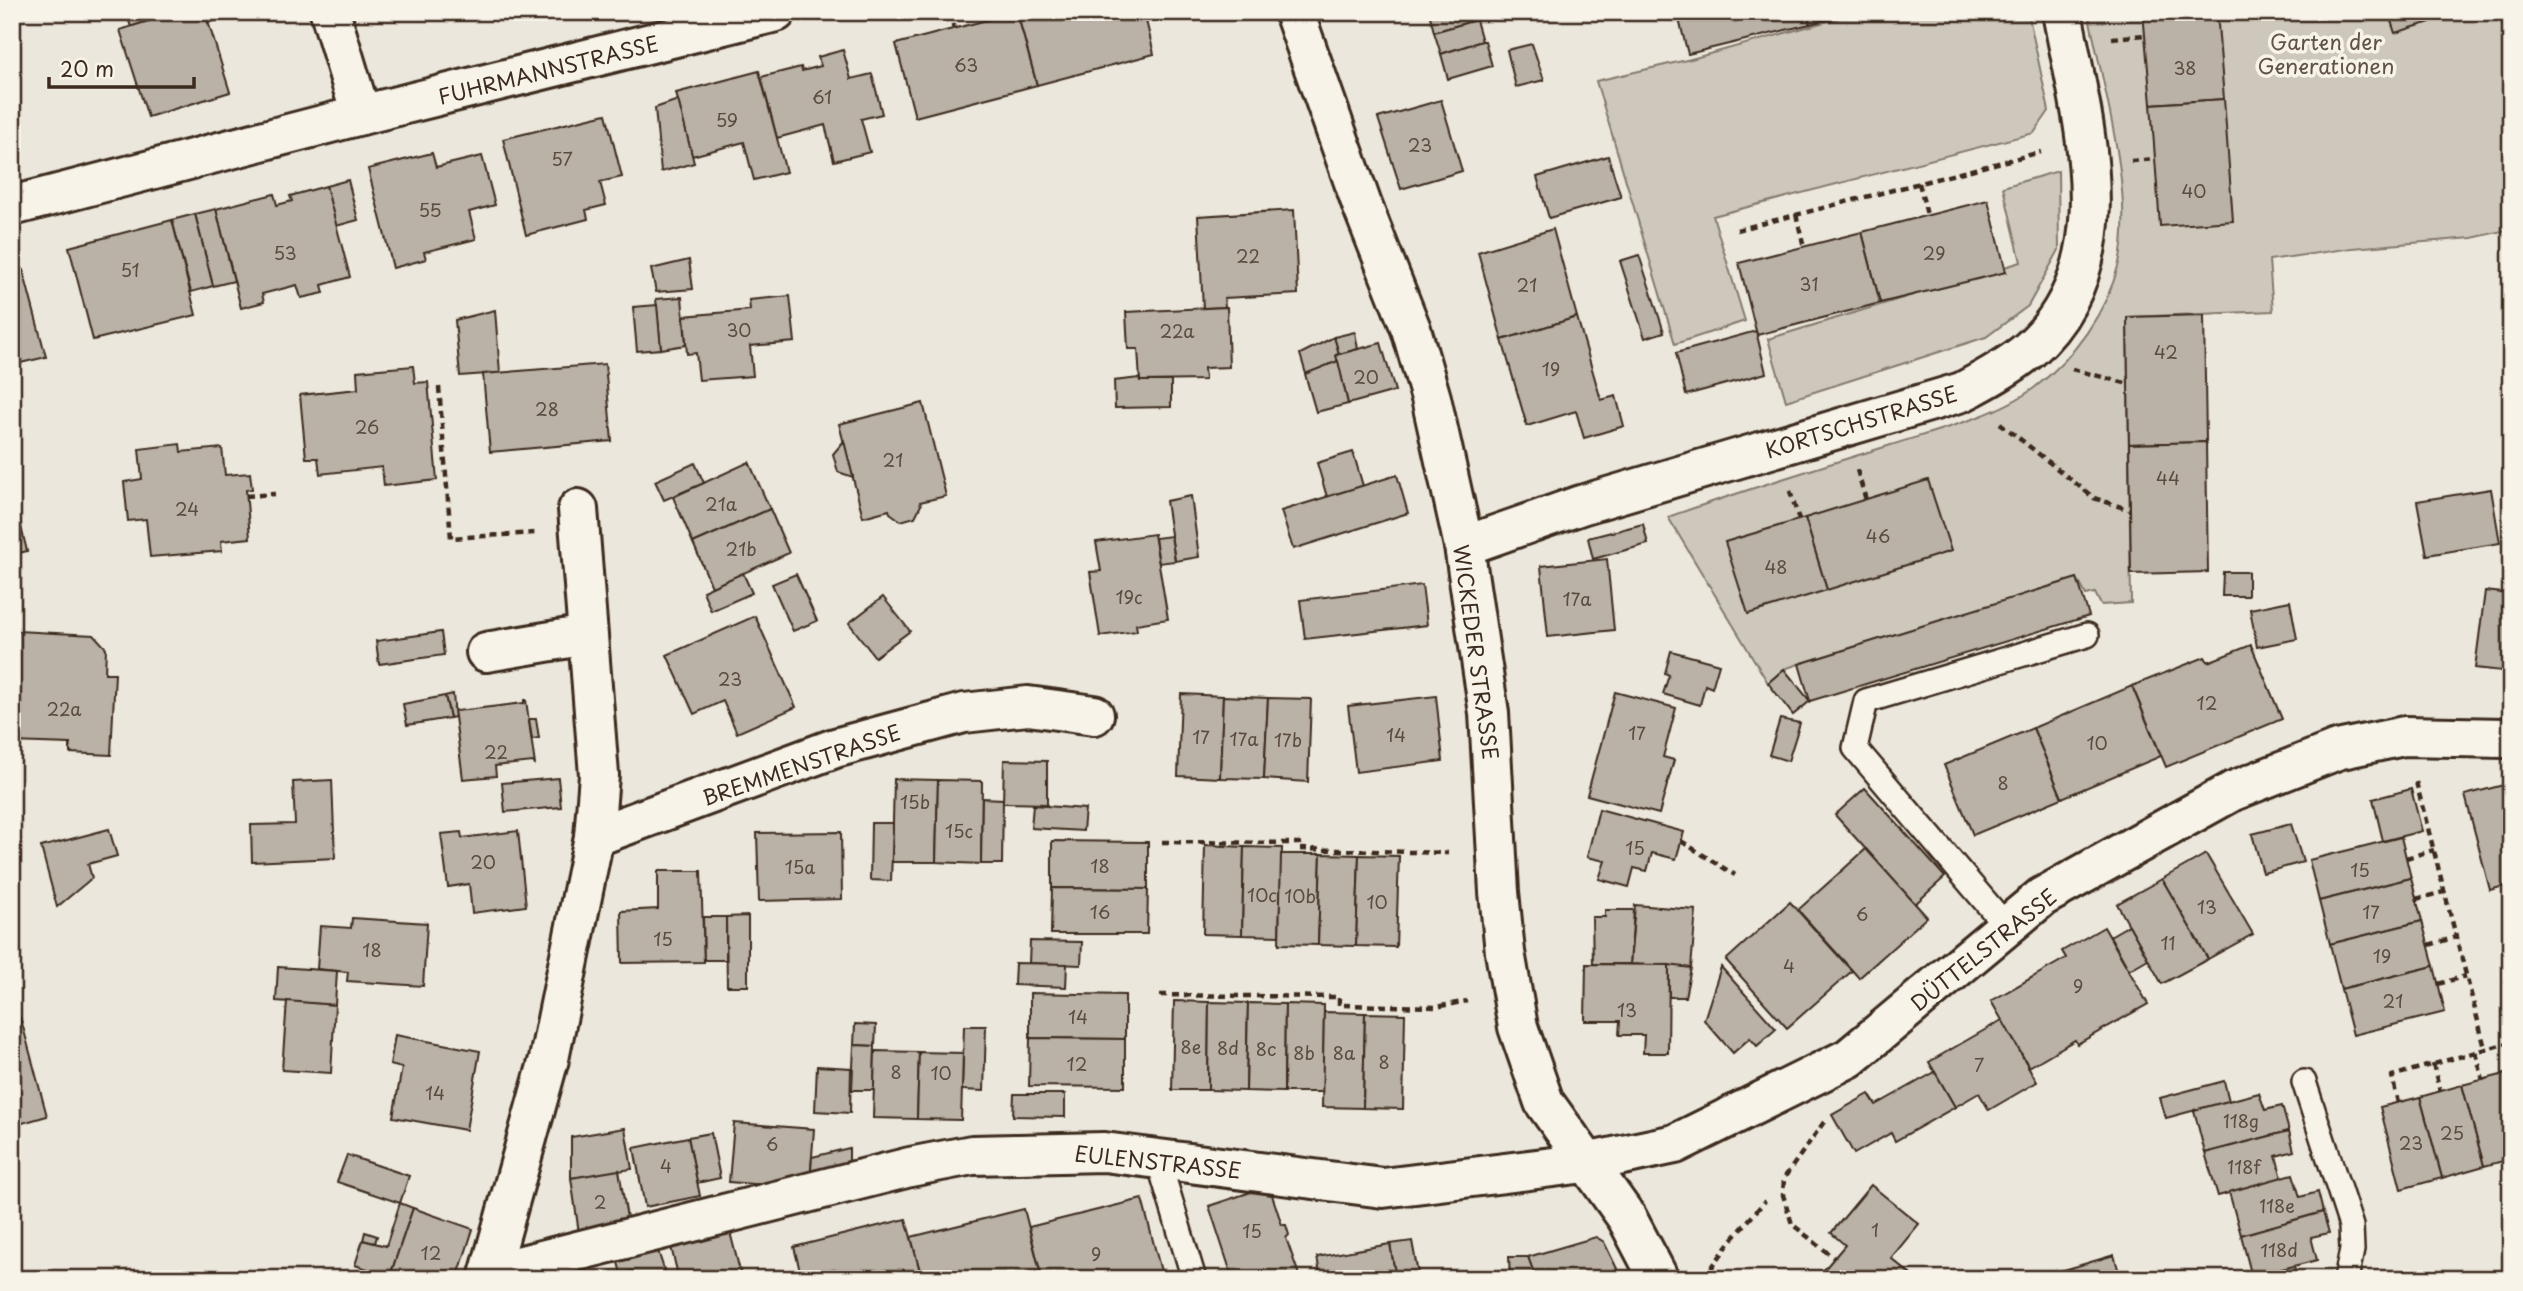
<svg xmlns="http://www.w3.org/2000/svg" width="2523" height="1291" font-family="'Playpen Sans',sans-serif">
<rect width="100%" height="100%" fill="#ece7dc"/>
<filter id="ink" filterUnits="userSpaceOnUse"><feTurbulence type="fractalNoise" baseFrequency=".0143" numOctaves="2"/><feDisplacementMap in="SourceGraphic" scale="14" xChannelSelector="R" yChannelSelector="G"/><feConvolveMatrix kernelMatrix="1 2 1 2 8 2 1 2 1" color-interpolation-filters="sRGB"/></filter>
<g filter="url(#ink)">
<g fill="#cec8bc" stroke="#84796d" stroke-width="2">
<path d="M1861 12H2028L2049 111 2034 133 1713 216 1745 321 1675 344 1596 81 1691 59Z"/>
<path d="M2133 12H2497L2511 47V229L2472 238 2352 248 2269 260 2273 311 2127 317 2131 603 2101 605 2095 593 2086 595 2077 578 1799 664 1784 669 1768 683 1668 517C1742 491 1816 468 1891 445 1935 431 1997 416 2034 388 2074 358 2107 312 2119 263 2135 194 2103 86 2089 16Z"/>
<path d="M2058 171 2059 250 2028 306 1986 337 1786 401 1768 339 2021 262 2003 187Z"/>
</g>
<g fill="#bab2a7" stroke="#3b2a1e" stroke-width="2">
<path d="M126 12H177L131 27Z"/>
<path d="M177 12H205L230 92 148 117 120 30Z"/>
<path d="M205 12H241L208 23Z"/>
<path d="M1017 12 1037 85 915 117 896 44Z"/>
<path d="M1017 12H1144L1154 54 1037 85Z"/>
<path d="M1429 12H1474L1476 20 1434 32Z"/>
<path d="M1677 12H1807L1810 24 1688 54Z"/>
<path d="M1807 12H1855L1810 24Z"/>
<path d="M2143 12H2217L2224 99 2151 104Z"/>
<path d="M2388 12H2427L2430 22 2395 33Z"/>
<path d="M1476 20 1482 41 1441 54 1434 32Z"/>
<path d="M1482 41H1485L1492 66 1448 79 1441 54Z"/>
<path d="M1532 44 1544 80 1516 87 1507 50Z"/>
<path d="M843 50 851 79 872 74 882 114 861 119 870 152 834 161 825 125 777 138 761 77 801 67 802 71 821 66 818 57Z"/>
<path d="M759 71 786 172 754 180 744 142 692 156 676 93Z"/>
<path d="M2224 99 2233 221 2160 226 2151 104Z"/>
<path d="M678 100 694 163 661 172 655 108Z"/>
<path d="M1441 100 1462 171 1401 189 1378 118Z"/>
<path d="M606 114 622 177 600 182 606 205 586 210 588 219 526 235 503 139Z"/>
<path d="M432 153 436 167 482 156 495 205 469 212 476 239 424 252 426 259 393 268 368 169Z"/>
<path d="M1608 156 1621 197 1549 218 1537 177Z"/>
<path d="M348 180 358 220 336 226 326 186Z"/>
<path d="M326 186 350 277 322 285 324 293 301 298 297 285 262 294 264 302 241 308 216 209 274 194 277 205 292 201 290 196Z"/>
<path d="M1988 200 2006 272 1880 303 1862 232Z"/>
<path d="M216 209 234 281 213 286 195 214Z"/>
<path d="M1294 210 1298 294 1224 298 1225 307 1203 308 1198 216Z"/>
<path d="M195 214 213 286 191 292 172 220Z"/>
<path d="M172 220 196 315 93 340 69 247Z"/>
<path d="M1553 229 1577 317 1502 340 1478 252Z"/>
<path d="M1862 232 1880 303 1757 335 1739 263Z"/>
<path d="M1639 255 1664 332 1645 338 1620 261Z"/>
<path d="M689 260 693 289 656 292 651 269Z"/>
<path d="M23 270 46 357 12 365V273Z"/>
<path d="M790 296 795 342 750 346 753 376 699 380 696 353 687 354 684 316 750 310 749 300Z"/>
<path d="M682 297 686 345 661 349 656 299Z"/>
<path d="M657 305 661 349 637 351 633 307Z"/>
<path d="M1227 307 1229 367 1204 368 1205 380 1140 381 1138 349H1128L1126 312Z"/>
<path d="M495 310 500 373 460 376 455 320Z"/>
<path d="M2204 315 2206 442 2129 444 2127 317Z"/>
<path d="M1577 317 1601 400 1616 396 1624 426 1584 438 1576 411 1527 426 1502 340Z"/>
<path d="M1756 331 1766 373 1686 395 1676 353Z"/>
<path d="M1355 332 1358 349 1339 354 1334 337Z"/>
<path d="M1334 337 1339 354 1336 355 1338 361 1306 374 1300 354Z"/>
<path d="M1381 343 1395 391 1348 404 1336 355Z"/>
<path d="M1338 361 1348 404 1316 412 1305 374Z"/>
<path d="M605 364 612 441 490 452 483 374Z"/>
<path d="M413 366 415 383 428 382 437 480 384 486 382 467 320 474 318 458H306L300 395 358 389 357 371Z"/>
<path d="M1139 378 1140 381H1171V407L1115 408 1114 381Z"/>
<path d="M923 403 946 496 920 502 921 505 915 517 901 521 890 513 889 510 863 517 839 424Z"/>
<path d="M844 441 853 477 838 472 833 454Z"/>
<path d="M2206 442 2208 572 2131 574 2129 444Z"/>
<path d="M180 444 181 452 222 448 225 475 250 473 252 489 246 490 250 538 221 541 222 551 150 557 146 519 128 521 124 482 142 479 139 449Z"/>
<path d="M1353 452 1363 486 1327 497 1317 463Z"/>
<path d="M749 462 770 509 693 543 673 497Z"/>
<path d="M695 463 704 483 664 500 655 481Z"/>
<path d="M1397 475 1408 513 1293 549 1281 511Z"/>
<path d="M1928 480 1951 551 1827 590 1805 518Z"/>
<path d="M2491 489 2500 543 2427 555 2417 501Z"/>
<path d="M12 490 27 551 12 555Z"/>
<path d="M1191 496 1199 557 1175 561 1166 501Z"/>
<path d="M770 509 789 553 712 587 693 543Z"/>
<path d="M1805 518 1827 590 1748 614 1725 542Z"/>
<path d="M1643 524 1648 544 1593 559 1588 538Z"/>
<path d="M1154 534 1168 619 1136 624 1137 631 1100 636 1090 572 1101 571 1096 542Z"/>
<path d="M1171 536 1175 561 1159 563 1155 538Z"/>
<path d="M1607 559 1614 630 1548 637 1541 566Z"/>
<path d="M2223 572H2248V596H2222Z"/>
<path d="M743 573 752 593 711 611 703 591Z"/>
<path d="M796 574 817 621 793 631 772 584Z"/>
<path d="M2077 578 2089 616 1810 701 1799 664Z"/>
<path d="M1422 585 1427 625 1305 639 1300 600Z"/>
<path d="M2485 591 2511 594V672L2475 668Z"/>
<path d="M883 597 910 631 875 657 849 623Z"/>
<path d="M2290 601 2297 639 2257 647 2250 609Z"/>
<path d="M755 616 796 707 737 733 723 701 694 714 667 655Z"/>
<path d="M17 631 94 635 106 648 105 673H115L111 755 70 753V744L12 742Z"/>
<path d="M441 632 444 655 379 664 376 641Z"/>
<path d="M2251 645 2282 719 2166 767 2132 686 2205 657 2208 662Z"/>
<path d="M1671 651 1719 664 1712 688 1705 685 1700 705 1663 694 1669 675 1665 673Z"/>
<path d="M1784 669 1810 701 1793 715 1768 683Z"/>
<path d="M2132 686 2161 756 2062 798 2033 728Z"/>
<path d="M1615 692 1676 708 1663 757 1674 760 1659 814 1587 795Z"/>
<path d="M453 694 455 717 450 718 445 696Z"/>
<path d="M1181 694 1223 696 1220 778 1178 776Z"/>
<path d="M445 696 450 718 407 725 403 704Z"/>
<path d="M1223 696 1268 698 1264 779 1220 778Z"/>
<path d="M1436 696 1443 761 1356 772 1348 706Z"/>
<path d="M1268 698 1311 699 1308 782 1264 779Z"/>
<path d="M524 700H526L535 765 533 762 495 766 496 776 463 779 454 709 457 711 524 703Z"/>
<path d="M529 719H536L539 738 532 739Z"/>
<path d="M1780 719 1800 723 1788 761 1769 755Z"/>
<path d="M2033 728 2062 798 1973 835 1944 765Z"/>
<path d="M1004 760 1047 761V804L1003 803Z"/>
<path d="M558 778 561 807 505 812 502 783Z"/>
<path d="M894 779 938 780 936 862H892Z"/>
<path d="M332 780 335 858 252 862 251 825 295 824 293 782Z"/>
<path d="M938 780 982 781 981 864 936 862Z"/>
<path d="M2511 783V884L2490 890 2465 795Z"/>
<path d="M1865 788 1945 877 1915 904 1835 815Z"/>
<path d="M2411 789 2422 831 2383 841 2373 799Z"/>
<path d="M982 798 1003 799 1002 864H981Z"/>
<path d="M1033 805 1085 809 1083 831 1031 828Z"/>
<path d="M1599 809 1684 832 1676 859 1652 853 1647 871 1634 868 1629 887 1599 879 1605 861 1587 857Z"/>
<path d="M871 823H893L891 881 870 880Z"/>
<path d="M2291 824 2303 862 2263 873 2252 834Z"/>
<path d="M109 829 117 856 88 864 92 878 57 907 41 847Z"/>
<path d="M518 831 526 906 472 913 469 884 448 887 441 834 461 832 462 838Z"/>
<path d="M841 832 842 899 759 901 757 833Z"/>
<path d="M2401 837 2411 878 2319 901 2309 860Z"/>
<path d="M1052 841 1148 842V889L1052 888Z"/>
<path d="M1205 845 1244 847 1242 935 1203 934Z"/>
<path d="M1244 847 1282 848 1279 936 1242 935Z"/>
<path d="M1866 849 1927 917 1859 978 1798 910Z"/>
<path d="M1281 854H1321L1318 945 1279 944Z"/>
<path d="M1321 854 1359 855 1356 946 1318 945Z"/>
<path d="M2206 854 2253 934 2208 959 2162 879Z"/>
<path d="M1359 855 1399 856 1396 947 1356 946Z"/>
<path d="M658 871H701L704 962 622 963 621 911 658 909Z"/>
<path d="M2411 878 2422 921 2330 944 2319 901Z"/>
<path d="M2162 879 2208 959 2162 984 2117 904Z"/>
<path d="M1052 888 1148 889 1147 934H1051Z"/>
<path d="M1790 902 1852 971 1787 1028 1726 960Z"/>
<path d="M1635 905 1696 910 1691 968 1630 964Z"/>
<path d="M1605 910H1634L1630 964H1593L1592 917H1605Z"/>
<path d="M748 916V986H727L726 917Z"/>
<path d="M703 917H726V960H704Z"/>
<path d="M352 918 427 923 423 986 347 981 348 972 317 969 320 926 351 928Z"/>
<path d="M2422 921 2434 966 2341 989 2330 944Z"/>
<path d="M2129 925 2148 959 2129 970 2110 936Z"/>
<path d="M2104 927 2148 1004 2077 1044 2075 1040 2029 1067 1991 1001 2066 958 2062 951Z"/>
<path d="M1030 941 1082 942 1081 965 1029 963Z"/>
<path d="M1015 963 1067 964 1066 987 1014 985Z"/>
<path d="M1586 964 1669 965 1668 1053H1643L1644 1035H1619L1620 1021H1585Z"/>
<path d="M1669 965 1691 968 1685 997H1669Z"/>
<path d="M2434 966 2445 1012 2353 1035 2341 989Z"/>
<path d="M278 967 337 971 335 1005 276 1001Z"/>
<path d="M1721 967 1776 1029 1757 1046 1750 1038 1733 1053 1704 1020Z"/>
<path d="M1030 993 1125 995V1039L1030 1038Z"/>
<path d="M12 999 22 1023 47 1116 12 1126Z"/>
<path d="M287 1001 335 1005 331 1073 282 1070Z"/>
<path d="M1174 1001 1209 1002 1208 1090H1172Z"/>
<path d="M1209 1002 1248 1003 1246 1091 1208 1090Z"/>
<path d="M1248 1003 1285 1004 1284 1092 1246 1091Z"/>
<path d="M1285 1004 1324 1005 1323 1092H1284Z"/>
<path d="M1324 1012 1365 1013 1363 1108 1322 1107Z"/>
<path d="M1365 1013 1405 1014 1403 1109 1363 1108Z"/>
<path d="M2002 1020 2037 1082 1989 1110 1979 1093 1955 1107 1929 1062Z"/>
<path d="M855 1024 876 1025 875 1046 854 1045Z"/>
<path d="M964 1026H986L984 1091 962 1090Z"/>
<path d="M395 1035 480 1051 466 1130 393 1117 402 1068 390 1065Z"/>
<path d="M1030 1038 1125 1039V1087L1029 1086Z"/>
<path d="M854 1045 875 1046 874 1090H852Z"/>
<path d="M875 1051 919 1052 917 1119 873 1118Z"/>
<path d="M919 1052 963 1053 961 1120 917 1119Z"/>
<path d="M817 1066 851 1068 850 1113 815 1111Z"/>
<path d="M1935 1072 1955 1107 1895 1141 1891 1133 1854 1154 1832 1115 1869 1094 1876 1105Z"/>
<path d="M2505 1074 2511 1096V1159L2484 1166 2462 1085Z"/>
<path d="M2224 1081 2229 1101 2166 1118 2160 1098Z"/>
<path d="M2462 1085 2484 1166 2442 1178 2420 1097Z"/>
<path d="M2259 1093 2265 1110 2282 1106 2289 1131 2205 1153 2194 1110Z"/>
<path d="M1014 1094H1065V1117L1013 1116Z"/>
<path d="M2420 1097 2442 1178 2401 1189 2380 1107Z"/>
<path d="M734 1123 814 1129 810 1183 789 1187 729 1182Z"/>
<path d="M625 1128 632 1169 571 1178V1137Z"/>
<path d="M2289 1131 2294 1151 2276 1156 2282 1178 2218 1196 2205 1153Z"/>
<path d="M711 1133 720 1178 697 1183 688 1137Z"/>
<path d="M688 1137 700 1196 645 1207 634 1148Z"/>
<path d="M849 1148V1171L810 1183 812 1157Z"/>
<path d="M347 1155 409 1176 400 1203 337 1182Z"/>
<path d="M619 1170 628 1224 579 1233 571 1178Z"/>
<path d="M2293 1174 2300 1197 2318 1192 2323 1212 2241 1235 2229 1192Z"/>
<path d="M1871 1185 1919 1224 1891 1258 1916 1279H1832L1823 1271 1845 1245 1831 1233Z"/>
<path d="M1269 1186 1282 1225H1286L1289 1235 1286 1238 1299 1275 1288 1279H1233L1209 1206Z"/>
<path d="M1142 1199 1163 1279H1042L1029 1227Z"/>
<path d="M400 1203 413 1208 390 1276 355 1265 363 1240 386 1246Z"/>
<path d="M413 1208 473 1229 457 1279H398L390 1276Z"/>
<path d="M1024 1209 1042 1279H922L911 1237Z"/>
<path d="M2323 1212 2329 1233 2311 1237 2317 1260 2252 1277 2241 1235Z"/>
<path d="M906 1219 922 1279H802L794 1247Z"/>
<path d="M729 1228 742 1279H679L670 1243Z"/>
<path d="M365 1232 377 1236 375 1243 363 1240Z"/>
<path d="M1596 1237 1604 1242 1622 1279H1536L1528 1257Z"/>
<path d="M1412 1241 1419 1279H1396L1390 1244Z"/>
<path d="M1390 1244 1396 1279H1321L1317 1257Z"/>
<path d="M657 1248 667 1278 634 1279 632 1271 621 1274 617 1258Z"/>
<path d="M2114 1255 2121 1279H2034Z"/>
<path d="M1509 1257H1528L1536 1279H1510Z"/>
<path d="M2294 1266 2298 1279H2245L2252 1277Z"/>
<path d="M611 1272 612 1279H589L588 1275Z"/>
</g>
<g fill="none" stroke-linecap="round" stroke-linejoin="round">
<defs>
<g id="service">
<path d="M2007 927 1855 748 1866 701 2087 635"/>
<path d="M2304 1082 2351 1226 2352 1250 2346 1279"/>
<path d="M1158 1159 1194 1279"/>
</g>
<g id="minor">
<path d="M330 12 361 115"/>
<path d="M1294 12 1362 205 1411 329 1431 398 1464 546 1489 713 1499 892 1505 952 1518 1027 1544 1102 1627 1218 1659 1279"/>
<path d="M12 206 361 115 776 12"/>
<path d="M1464 546 1581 505 1962 392C1985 380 2009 367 2029 350 2127 265 2082 120 2062 12"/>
<path d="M486 652 587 635"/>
<path d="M594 837 835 748 964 713 1028 706 1094 715"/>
<path d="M490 1273 910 1167 972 1155 1104 1152 1383 1188 1585 1163 1675 1144 1849 1058 2042 897 2233 791 2337 750 2404 736 2505 738 2511 736"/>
<path d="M488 1279 549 1059 594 837 599 775 578 509"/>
</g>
</defs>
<use href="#service" stroke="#3b2a1e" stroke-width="28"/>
<use href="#minor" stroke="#3b2a1e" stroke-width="44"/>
<g stroke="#3b2a1e" stroke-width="4.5" stroke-dasharray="7 5" stroke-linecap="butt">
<path d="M950 12 954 29"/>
<path d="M2112 38 2145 35"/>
<path d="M2131 161 2155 159"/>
<path d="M1919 183 1927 215"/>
<path d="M1796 214 1804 247"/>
<path d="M1737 230 2041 152"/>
<path d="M2072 369 2129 384"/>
<path d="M439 387 451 538 536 533"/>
<path d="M2000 423 2094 498 2130 510"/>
<path d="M1857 470 1866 500"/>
<path d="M1790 491 1799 520"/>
<path d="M246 496 275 494"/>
<path d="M2416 782 2485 1048"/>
<path d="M1681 841 1735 875"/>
<path d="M1162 842 1299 843V849L1448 853"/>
<path d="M2406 858 2434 850"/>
<path d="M2416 899 2444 892"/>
<path d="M2429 945 2456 937"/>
<path d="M2438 984 2466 976"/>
<path d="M1160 995 1339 997V1005L1436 1007 1467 1001"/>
<path d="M2476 1052 2483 1081"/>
<path d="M2433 1064 2440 1092"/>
<path d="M2398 1103 2392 1076 2511 1042"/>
<path d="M1824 1122 1784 1178 1783 1195 1792 1224 1834 1258"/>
<path d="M1704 1278 1731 1241 1765 1201"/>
</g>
<use href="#service" stroke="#f7f3e8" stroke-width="23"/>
<use href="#minor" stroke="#f7f3e8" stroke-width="38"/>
</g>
</g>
<g text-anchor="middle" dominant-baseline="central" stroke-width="7" stroke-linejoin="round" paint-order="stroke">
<g font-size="18" fill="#5b4c40">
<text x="966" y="64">63</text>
<text x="2185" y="67">38</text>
<text x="822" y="96">61</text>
<text x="727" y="119">59</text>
<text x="1420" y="144">23</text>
<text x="562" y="158">57</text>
<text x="2194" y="190">40</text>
<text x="430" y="209">55</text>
<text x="285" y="252">53</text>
<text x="1934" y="252">29</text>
<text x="1248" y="255">22</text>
<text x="130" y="269">51</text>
<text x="1809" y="283">31</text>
<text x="1527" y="284">21</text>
<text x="739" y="329">30</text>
<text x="1177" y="330">22a</text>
<text x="2166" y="351">42</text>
<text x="1551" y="368">19</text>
<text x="1366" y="376">20</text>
<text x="547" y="408">28</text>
<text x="367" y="426">26</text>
<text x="893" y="459">21</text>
<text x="2168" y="477">44</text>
<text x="721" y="503">21a</text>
<text x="187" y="508">24</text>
<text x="1878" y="535">46</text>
<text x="741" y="548">21b</text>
<text x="1776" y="566">48</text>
<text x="1129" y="596">19c</text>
<text x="1577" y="598">17a</text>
<text x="730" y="678">23</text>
<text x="2207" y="702">12</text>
<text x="64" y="708">22a</text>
<text x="1637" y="732">17</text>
<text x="1396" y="734">14</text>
<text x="1201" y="736">17</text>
<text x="1244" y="738">17a</text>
<text x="1288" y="739">17b</text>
<text x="2097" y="742">10</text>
<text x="496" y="751">22</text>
<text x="2003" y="782">8</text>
<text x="915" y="801">15b</text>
<text x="959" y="830">15c</text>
<text x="1635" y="847">15</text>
<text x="483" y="861">20</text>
<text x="1100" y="865">18</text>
<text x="800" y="866">15a</text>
<text x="2360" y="869">15</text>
<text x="1262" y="894">10c</text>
<text x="1300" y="895">10b</text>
<text x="1377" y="901">10</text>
<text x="2207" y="906">13</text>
<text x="1100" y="911">16</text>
<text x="2371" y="911">17</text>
<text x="1862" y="913">6</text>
<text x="663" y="938">15</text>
<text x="2168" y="942">11</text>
<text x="372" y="949">18</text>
<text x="2382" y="955">19</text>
<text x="1789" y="965">4</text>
<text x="2078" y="985">9</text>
<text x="2393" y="1000">21</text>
<text x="1627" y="1009">13</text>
<text x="1078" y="1016">14</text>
<text x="1191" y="1046">8e</text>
<text x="1228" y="1047">8d</text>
<text x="1266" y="1048">8c</text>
<text x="1304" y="1052">8b</text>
<text x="1344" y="1052">8a</text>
<text x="1384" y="1061">8</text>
<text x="1077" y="1063">12</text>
<text x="1979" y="1064">7</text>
<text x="896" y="1071">8</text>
<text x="941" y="1072">10</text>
<text x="435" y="1092">14</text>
<text x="2241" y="1120">118g</text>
<text x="2452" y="1132">25</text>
<text x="2411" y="1142">23</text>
<text x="772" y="1143">6</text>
<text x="666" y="1165">4</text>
<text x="2244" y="1166">118f</text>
<text x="600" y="1201">2</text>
<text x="2277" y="1205">118e</text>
<text x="1875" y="1229">1</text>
<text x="1252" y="1230">15</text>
<text x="2279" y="1249">118d</text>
<text x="431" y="1252">12</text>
<text x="1096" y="1253">9</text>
</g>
<g font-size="21" fill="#605246" stroke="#f7f3e8">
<text x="2326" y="41">Garten der<tspan x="2326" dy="24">Generationen</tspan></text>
</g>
<g font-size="21" fill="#3b2a1e" stroke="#f7f3e8">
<text transform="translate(548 69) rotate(-14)">FUHRMANNSTRASSE</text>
<text transform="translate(1861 421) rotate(-17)">KORTSCHSTRASSE</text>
<text transform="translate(1477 652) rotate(82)">WICKEDER STRASSE</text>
<text transform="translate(801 764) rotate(-19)">BREMMENSTRASSE</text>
<text transform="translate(1983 949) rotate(-39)">DÜTTELSTRASSE</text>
<text transform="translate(1158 1161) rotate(6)">EULENSTRASSE</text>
</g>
</g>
<rect width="2523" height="1291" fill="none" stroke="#f7f3e8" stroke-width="42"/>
<rect x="21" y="21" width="2481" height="1249" fill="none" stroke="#3b2a1e" stroke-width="2.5" filter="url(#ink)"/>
<path d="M49 77v10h145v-10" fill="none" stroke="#3b2a1e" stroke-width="3.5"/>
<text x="60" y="77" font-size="21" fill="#3b2a1e" stroke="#f7f3e8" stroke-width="5" paint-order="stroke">20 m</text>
</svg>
